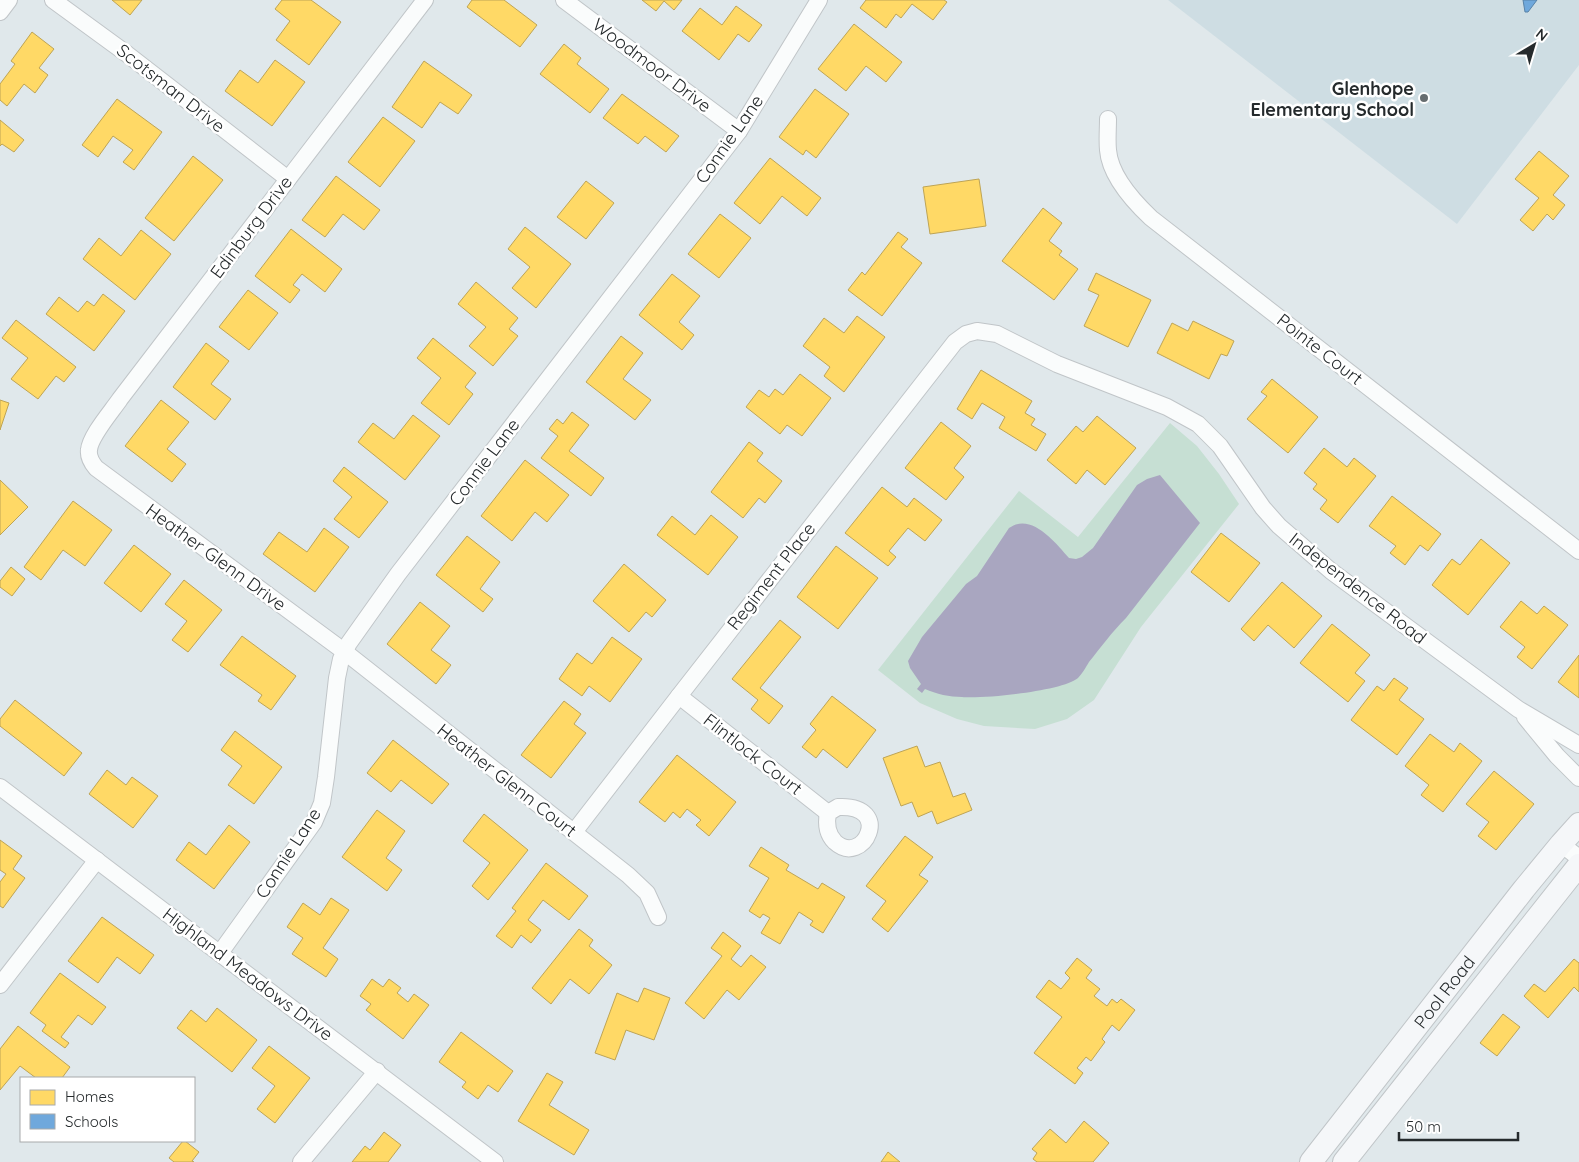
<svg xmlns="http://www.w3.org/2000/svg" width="1579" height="1162" font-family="Quicksand,sans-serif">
<rect width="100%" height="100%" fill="#e0e8eb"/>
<path fill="#cedde3" d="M1168 0H1579V65L1457 224Z"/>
<path fill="#c6dfd3" d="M1170 423 1197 446 1219 474 1239 504 1141 627 1094 700 1067 719 1035 729 984 726 957 719 920 703 878 670 1019 491 1078 537Z"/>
<path fill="#a9a6c0" d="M1160 475 1200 523 1126 618C1112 632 1101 647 1089 662 1086 667 1082 674 1078 678 1063 691 984 699 962 697 950 697 936 694 925 689L922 693 917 689 921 684 910 668 908 661 922 637 966 584 977 576 1009 528C1031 512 1055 542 1069 558L1076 559 1082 557 1093 548 1137 485 1147 479Z"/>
<g fill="#ffd966" stroke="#bea455">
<path d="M112 0H142L130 15Z"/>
<path d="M282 0H311L341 22 309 65 276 40 290 21 275 9Z"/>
<path d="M472 0H504L537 25 520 47 467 7Z"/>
<path d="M642 0H682L674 10 664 1 656 11Z"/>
<path d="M866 0H944L947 2 933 20 912 4 901 18 896 14 886 28 860 8Z"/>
<path d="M736 6 762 25 749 42 738 34 719 60 682 31 700 8 722 25Z"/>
<path d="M854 24 902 62 886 82 866 66 846 91 818 69Z"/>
<path d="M32 32 54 49 39 68 48 75 35 93 24 84 7 106 0 100V84L15 64 11 61Z"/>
<path d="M564 44 581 58 577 64 609 89 590 113 540 74Z"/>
<path d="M275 60 305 82 272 126 225 91 240 70 258 83Z"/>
<path d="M424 61 472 95 458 114 440 102 422 128 392 107Z"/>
<path d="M815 89 849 114 816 158 806 150 803 155 779 137Z"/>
<path d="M622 94 679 136 666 152 645 136 638 144 603 118Z"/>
<path d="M117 99 162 132 134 170 123 162 133 150 113 136 98 157 82 145Z"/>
<path d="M383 117 415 141 380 187 348 162Z"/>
<path d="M0 120 24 140 14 152 2 144 0 146Z"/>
<path d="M1539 151 1569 176 1553 195 1565 205 1553 220 1547 214 1533 231 1520 220 1539 198 1515 179Z"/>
<path d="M193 156 223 180 174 241 145 218Z"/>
<path d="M770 158 821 198 807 216 782 196 760 224 734 203Z"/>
<path d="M336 176 380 210 364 230 343 214 325 237 302 220Z"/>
<path d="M979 179 986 226 930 234 923 187Z"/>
<path d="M586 181 614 203 586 239 557 217Z"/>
<path d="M1043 208 1062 223 1049 241 1062 251 1059 255 1078 269 1054 300 1002 261Z"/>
<path d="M720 214 751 238 719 278 688 254Z"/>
<path d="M525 227 571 264 536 308 512 288 530 267 508 249Z"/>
<path d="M291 229 342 269 325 292 302 274 293 285 300 290 290 303 255 276Z"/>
<path d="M141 230 171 254 135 300 83 259 99 238 121 256Z"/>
<path d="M898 232 908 239 901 247 922 263 882 316 848 290 862 272 865 275Z"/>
<path d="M1096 273 1151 300 1128 347 1084 326 1099 295 1088 290Z"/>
<path d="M672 274 700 296 679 322 694 335 682 350 639 315Z"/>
<path d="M476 282 518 318 509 329 518 336 493 366 469 346 486 327 458 304Z"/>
<path d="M248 290 278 313 249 350 219 327Z"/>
<path d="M103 294 125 311 94 351 46 314 59 297 78 312 87 301 94 306Z"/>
<path d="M857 316 885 337 844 392 824 376 830 367 803 346 824 318 844 333Z"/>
<path d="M16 320 76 367 64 382 56 376 38 399 11 379 28 358 2 338Z"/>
<path d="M1193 321 1234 341 1227 356 1221 354 1209 379 1157 353 1172 323 1188 331Z"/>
<path d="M621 336 643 353 623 379 651 400 635 420 586 382Z"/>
<path d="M433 338 476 373 465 387 473 394 449 425 421 403 441 378 417 358Z"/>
<path d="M206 343 229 361 211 384 231 399 215 420 173 387Z"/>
<path d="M981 370 1032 401 1025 413 1035 419 1031 425 1046 434 1036 451 999 428 1005 417 982 403 972 419 957 409Z"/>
<path d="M800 374 831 398 802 436 787 425 780 434 746 407 759 390 769 397 775 389 783 395Z"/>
<path d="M1272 379 1318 417 1288 453 1247 419 1267 396 1261 392Z"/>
<path d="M0 400 9 403 0 430Z"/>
<path d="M161 400 189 422 167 449 186 464 172 482 125 446Z"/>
<path d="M572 412 589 425 569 451 604 478 591 496 541 458 558 436 549 429 557 419 563 424Z"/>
<path d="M413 415 440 436 405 480 358 442 373 423 394 439Z"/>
<path d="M1097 416 1136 448 1105 485 1087 470 1076 484 1047 460 1076 426 1083 432Z"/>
<path d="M941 422 971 446 954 468 964 477 946 500 905 468Z"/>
<path d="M749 442 763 453 757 461 782 481 765 503 759 498 743 518 711 492Z"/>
<path d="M1324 448 1347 467 1354 458 1376 476 1338 523 1320 509 1327 500 1313 489 1317 484 1304 473Z"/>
<path d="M525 460 569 495 547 522 535 512 512 541 481 516Z"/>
<path d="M344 467 388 502 359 538 334 519 352 497 333 481Z"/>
<path d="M0 480 28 507 0 535Z"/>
<path d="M882 487 907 507 914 498 942 520 925 541 908 528 889 551 896 557 888 566 845 533Z"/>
<path d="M1392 496 1441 534 1428 551 1420 545 1405 565 1390 553 1396 546 1369 526Z"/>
<path d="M73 501 112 530 85 566 63 550 41 580 24 567Z"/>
<path d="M711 515 738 537 708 575 657 535 672 516 695 535Z"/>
<path d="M324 528 349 547 315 592 263 554 279 532 307 552Z"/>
<path d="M1221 533 1260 563 1229 602 1191 572Z"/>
<path d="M467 536 500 562 480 589 493 599 483 612 436 575Z"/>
<path d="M1481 539 1510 563 1468 615 1432 585 1452 559 1460 565Z"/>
<path d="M134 545 171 574 141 612 104 583Z"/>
<path d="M836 546 878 578 838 629 797 597Z"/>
<path d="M624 564 666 600 652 617 646 612 629 632 593 601Z"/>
<path d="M11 567 25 579 12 596 0 587V581Z"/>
<path d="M184 580 222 610 188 652 172 640 187 621 165 604Z"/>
<path d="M1282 582 1322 616 1294 648 1268 625 1254 641 1241 629Z"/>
<path d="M1521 601 1537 614 1544 606 1568 625 1532 669 1517 657 1525 647 1500 627Z"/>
<path d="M420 602 450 626 431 650 451 665 436 684 387 644Z"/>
<path d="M780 620 801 637 760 688 783 706 769 724 751 709 758 700 732 679Z"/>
<path d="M1332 624 1370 655 1355 673 1365 681 1348 702 1300 663Z"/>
<path d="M242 636 296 676 271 710 258 701 262 695 220 665Z"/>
<path d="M612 637 642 659 610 702 589 686 582 696 559 679 577 653 592 664Z"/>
<path d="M1579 655V698L1558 682Z"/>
<path d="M1394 678 1408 688 1399 700 1424 719 1397 755 1351 720 1377 686 1384 691Z"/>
<path d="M832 696 876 730 847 768 823 749 816 758 802 747 816 730 810 724Z"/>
<path d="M15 700 82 753 64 776 0 726V719Z"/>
<path d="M564 701 581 714 574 724 586 733 551 778 521 755Z"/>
<path d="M235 731 282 767 254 804 228 785 242 766 221 750Z"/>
<path d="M1430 734 1454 752 1460 743 1482 761 1443 812 1421 795 1429 785 1405 766Z"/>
<path d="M393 740 449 784 432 804 401 780 391 792 367 773Z"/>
<path d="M917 746 925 767 940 762 953 797 965 793 972 810 937 824 932 811 918 817 912 802 901 806 883 758Z"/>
<path d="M677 755 736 802 709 836 696 825 701 820 687 809 680 818 673 812 665 822 639 802Z"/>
<path d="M107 770 126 785 132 777 158 796 133 828 89 794Z"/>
<path d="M1494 771 1534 804 1496 850 1478 836 1489 822 1466 804Z"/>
<path d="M377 810 405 831 386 858 402 870 387 891 342 857Z"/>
<path d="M484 814 528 850 488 900 472 886 490 863 463 841Z"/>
<path d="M229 825 250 842 214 889 176 860 189 842 206 855Z"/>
<path d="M905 836 933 857 919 875 928 881 888 932 872 919 886 901 866 886Z"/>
<path d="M0 840 22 856 13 869 25 878 3 908 0 906V882L6 874 0 870Z"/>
<path d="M761 847 789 865 786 870 818 889 822 883 845 897 823 933 810 925 813 921 799 912 780 944 761 933 770 918 763 914 760 918 749 911 769 878 749 866Z"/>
<path d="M546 863 588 896 569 920 543 900 528 920 541 930 531 943 521 935 512 948 496 936 516 911 512 908Z"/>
<path d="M331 898 349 910 323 948 338 959 326 977 292 954 303 938 287 927 303 903 320 915Z"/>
<path d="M102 917 154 955 140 974 117 957 98 983 68 961Z"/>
<path d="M579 929 593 940 589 946 612 965 589 994 570 979 551 1004 532 988Z"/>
<path d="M723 932 741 946 731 959 741 967 751 955 766 967 739 1000 727 990 704 1019 685 1003 722 956 711 948Z"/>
<path d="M1077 958 1092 970 1086 978 1100 989 1094 996 1107 1006 1112 999 1117 1003 1121 999 1135 1010 1119 1031 1112 1025 1102 1039 1105 1042 1091 1061 1086 1057 1077 1068 1083 1073 1075 1084 1034 1053 1062 1017 1036 997 1049 980 1061 989 1070 978 1065 973Z"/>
<path d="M1574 959 1579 963V992L1574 987 1548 1018 1524 996 1534 984 1545 992Z"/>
<path d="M60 973 106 1007 92 1025 78 1015 61 1037 69 1043 65 1048 42 1031 46 1025 30 1013Z"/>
<path d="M372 979 383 987 389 979 401 988 397 993 408 1002 414 994 429 1005 403 1039 366 1010 371 1004 360 996Z"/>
<path d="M644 988 670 998 654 1040 626 1030 615 1060 595 1053 617 993 638 1002Z"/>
<path d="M217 1008 257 1040 232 1072 177 1028 191 1010 206 1022Z"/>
<path d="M1503 1014 1520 1027 1497 1056 1480 1043Z"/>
<path d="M18 1026 70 1067 62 1078H36L20 1066 0 1090V1049Z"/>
<path d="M461 1032 513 1071 498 1092 488 1085 478 1099 462 1087 466 1082 439 1062Z"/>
<path d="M269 1046 310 1078 275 1123 257 1109 275 1086 252 1068Z"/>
<path d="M547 1073 563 1082 549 1105 589 1130 574 1155 518 1121Z"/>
<path d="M1084 1121 1109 1143 1093 1162H1037L1033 1159 1037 1153 1032 1149 1050 1129 1066 1143Z"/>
<path d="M384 1132 401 1145 388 1162H352L365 1146 370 1150Z"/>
<path d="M183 1141H185L199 1152 192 1161 194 1162H174L169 1158Z"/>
<path d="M888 1152 900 1162H881Z"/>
</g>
<path fill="#6fa8dc" stroke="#5982a7" d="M1523 0H1537L1528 12H1525Z"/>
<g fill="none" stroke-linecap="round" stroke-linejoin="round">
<defs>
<g id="street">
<path d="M53 0 127 54 288 179"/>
<path d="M425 0 120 399C112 411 90 436 89 450 88 457 91 462 96 468L345 652 628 875 647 893 658 917"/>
<path d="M564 0 739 131"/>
<path d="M0 12 9 0"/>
<path d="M1108 119C1108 129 1107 140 1108 150 1110 175 1133 201 1151 218L1579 551"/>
<path d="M679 696 828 813"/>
<path d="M1525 717 1557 756 1579 778"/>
<path d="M0 787 495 1162"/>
<path d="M838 807C895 804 863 868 835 842 827 834 826 823 828 813Z"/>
<path d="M574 832 679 696 955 342 966 334 977 331 997 334 1057 364 1167 407 1198 424 1220 446 1263 508 1279 526 1331 571 1518 709 1579 745"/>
<path d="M1561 844 1579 858"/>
<path d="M220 953 314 822 322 803 326 777 337 678 341 659 349 643 398 574 739 131 819 0"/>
<path d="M0 985 97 860"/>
<path d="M301 1162 377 1071"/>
</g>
<g id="secondary">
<path id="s1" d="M1311 1162 1524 889 1561 844 1579 824"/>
<path d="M1344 1162 1579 865"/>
</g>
</defs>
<use href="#street" stroke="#c0c5c8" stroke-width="18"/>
<use href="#secondary" stroke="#c0c5c8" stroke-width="24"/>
<use href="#street" stroke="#fafcfc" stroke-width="16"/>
<use href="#secondary" stroke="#f5f7f9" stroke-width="22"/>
</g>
<circle fill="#666c6f" stroke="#fff" stroke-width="2" cx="1424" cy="98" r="5"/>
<g text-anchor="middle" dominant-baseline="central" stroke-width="5" stroke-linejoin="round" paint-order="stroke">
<g font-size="18" fill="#252a2c" stroke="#fff">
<text transform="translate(652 65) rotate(37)">Woodmoor Drive</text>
<text transform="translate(171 88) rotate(38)">Scotsman Drive</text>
<text transform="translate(729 139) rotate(-55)">Connie Lane</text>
<text transform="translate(251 227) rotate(-53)">Edinburg Drive</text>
<text transform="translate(1320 349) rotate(38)">Pointe Court</text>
<text transform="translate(484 462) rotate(-53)">Connie Lane</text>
<text transform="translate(216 557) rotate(36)">Heather Glenn Drive</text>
<text transform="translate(771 576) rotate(-52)">Regiment Place</text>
<text transform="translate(1358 588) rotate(38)">Independence Road</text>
<text transform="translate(753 754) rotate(38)">Flintlock Court</text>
<text transform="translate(507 780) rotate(38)">Heather Glenn Court</text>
<text transform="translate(288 853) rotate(-57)">Connie Lane</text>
<text transform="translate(248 974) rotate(37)">Highland Meadows Drive</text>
<text stroke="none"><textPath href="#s1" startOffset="216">Pool Road</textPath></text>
</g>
<g font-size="18" font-weight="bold" fill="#252a2c" stroke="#fff" text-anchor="end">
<text x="1414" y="88">Glenhope<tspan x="1414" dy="21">Elementary School</tspan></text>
</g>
</g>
<rect x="20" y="1077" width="175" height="65" fill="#ffffff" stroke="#a8aaab"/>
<rect x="30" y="1090" width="25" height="15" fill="#ffd966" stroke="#a8aaab"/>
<text x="65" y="1102" font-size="15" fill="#252a2c">Homes</text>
<rect x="30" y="1114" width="25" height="15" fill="#6fa8dc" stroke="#a8aaab"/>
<text x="65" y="1127" font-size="15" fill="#252a2c">Schools</text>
<g transform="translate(1534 45) rotate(38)" stroke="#ffffff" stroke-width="4" paint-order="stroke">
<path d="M0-4L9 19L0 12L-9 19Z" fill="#252a2c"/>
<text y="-8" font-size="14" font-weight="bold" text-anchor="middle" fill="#252a2c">N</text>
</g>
<path d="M1399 1132v8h119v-8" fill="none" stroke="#252a2c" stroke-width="2.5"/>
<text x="1406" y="1132" font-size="15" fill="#252a2c" stroke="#ffffff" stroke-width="4" paint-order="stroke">50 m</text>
</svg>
